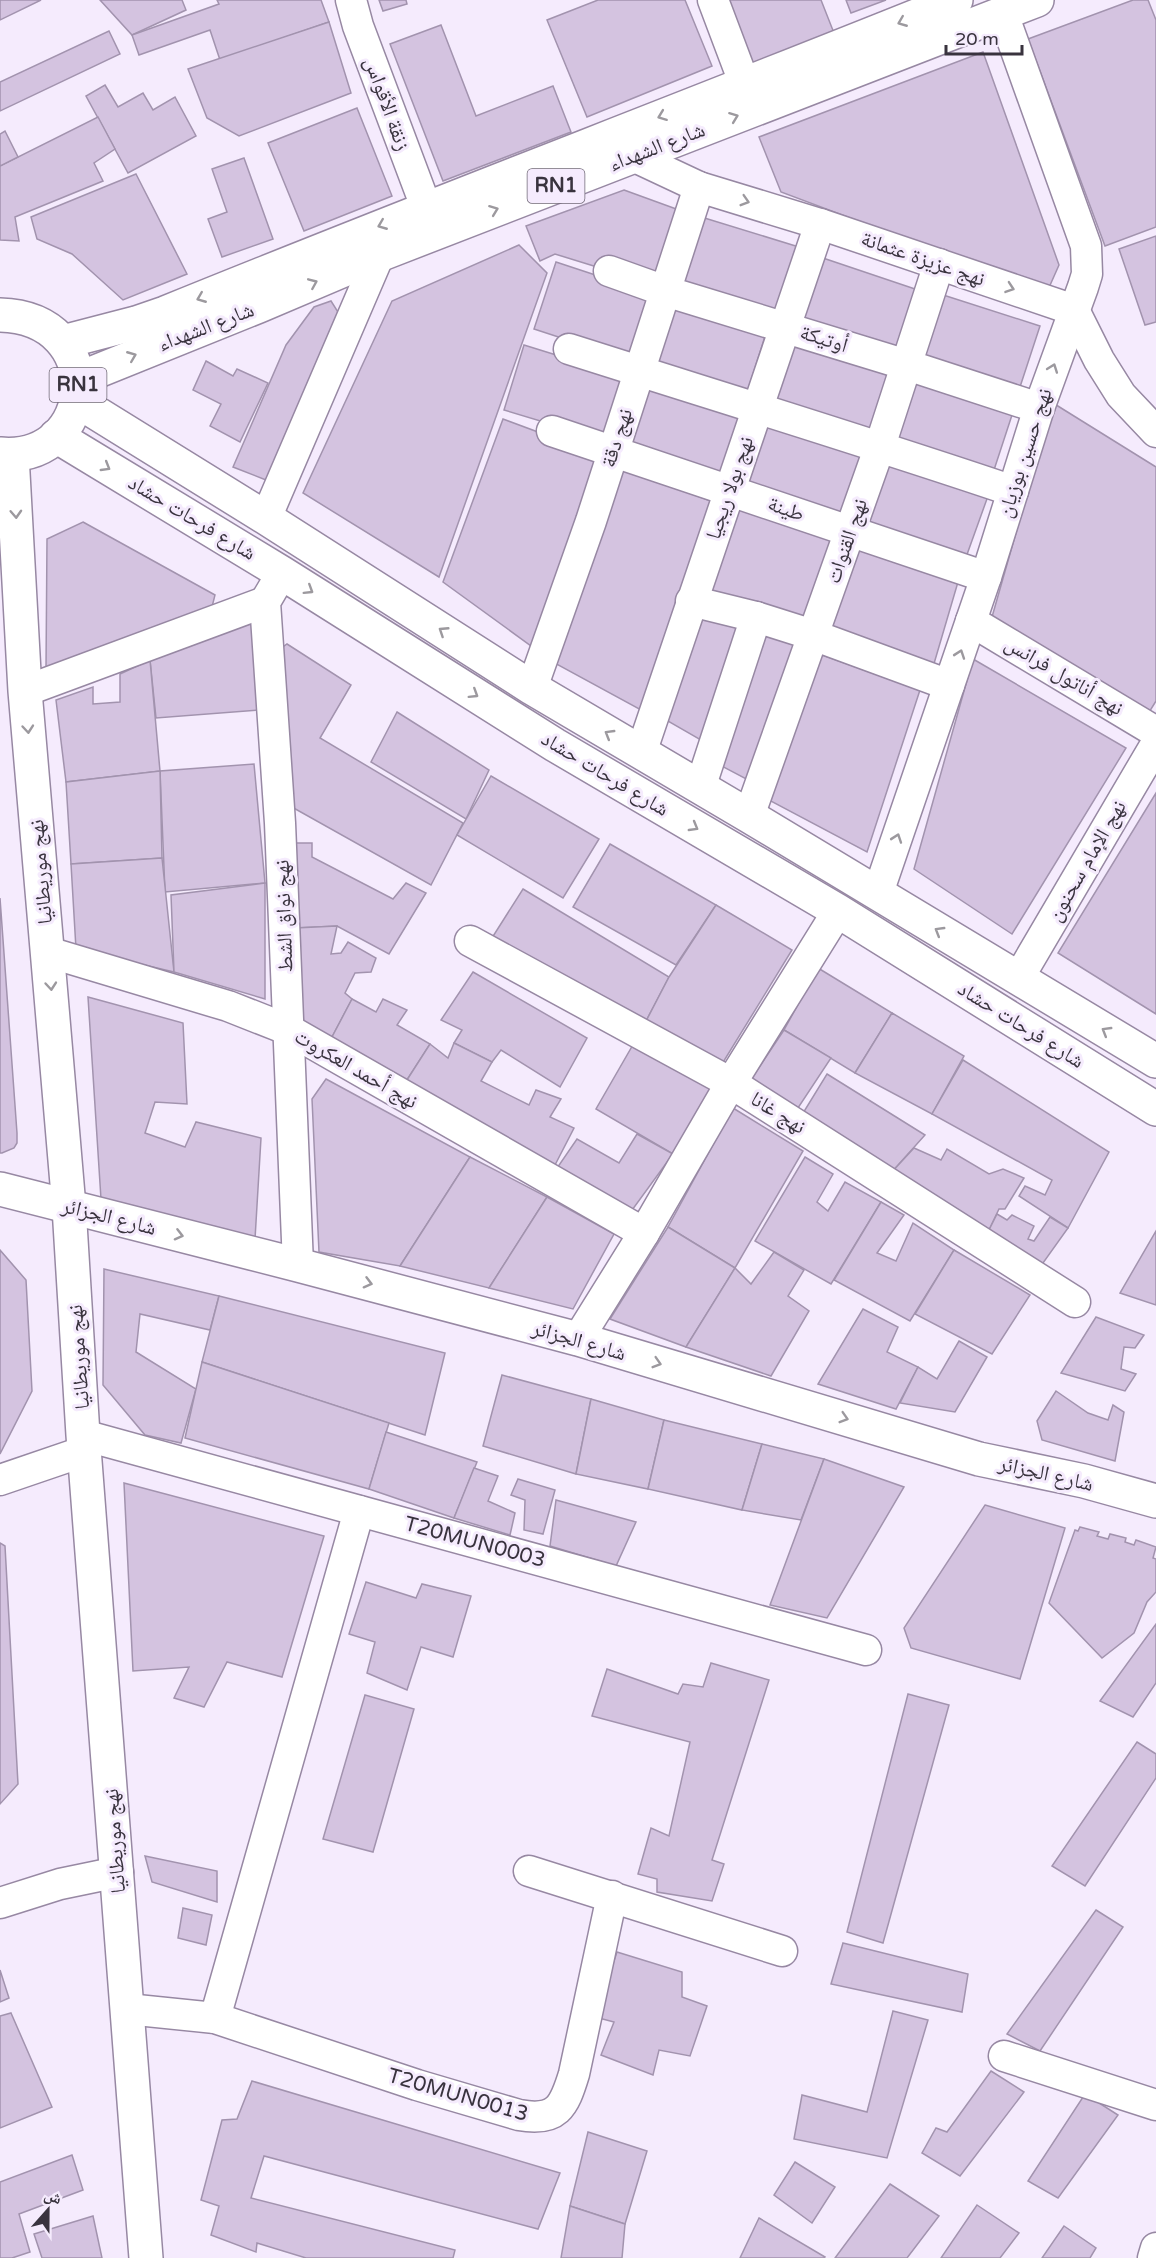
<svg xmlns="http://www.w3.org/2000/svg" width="1156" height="2258" font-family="'Varela Round','Noto Naskh Arabic',sans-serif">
<rect width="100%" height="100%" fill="#f5ebfd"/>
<g fill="#d4c3e0" stroke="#a293ae" stroke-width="1.5">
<path d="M0 0H41L0 20Z"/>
<path d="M100 0H182L186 10 132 35Z"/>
<path d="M217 0H321L329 22 220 60 210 30 139 55 132 35 219 4Z"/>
<path d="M379 0H406L407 4 383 11Z"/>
<path d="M598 0H685L712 66 587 117 547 20Z"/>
<path d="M725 0H821L834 33 751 65Z"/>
<path d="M846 0H886L851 13Z"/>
<path d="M1133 0H1148L1156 20V227L1105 246 1028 39Z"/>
<path d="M329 22 351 93 239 136 207 118 188 69Z"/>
<path d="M441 25 476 116 553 86 571 132 443 181 390 44Z"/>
<path d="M109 31 120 54 0 111V82Z"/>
<path d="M983 52 1059 265 1047 292 781 192 759 137Z"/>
<path d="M105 85 118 107 143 93 153 110 175 97 196 136 128 173 86 96Z"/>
<path d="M357 108 392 196 304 231 268 143Z"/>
<path d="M98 117 115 149 94 163 103 181 15 217 19 241 0 240V166Z"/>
<path d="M5 131 18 157 0 166V134Z"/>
<path d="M244 158 273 239 222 257 208 219 227 212 212 169Z"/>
<path d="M136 174 187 274 123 300 72 254 37 239 31 217Z"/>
<path d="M624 190 679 210 657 281 597 267 555 254 540 261 526 226Z"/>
<path d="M698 216 799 247 776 318 676 286Z"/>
<path d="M1156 236V322L1145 325 1119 249Z"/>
<path d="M519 245 547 273 439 577 303 493 392 301Z"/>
<path d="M817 256 921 291 899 356 795 322Z"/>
<path d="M556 262 656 295 635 362 534 329Z"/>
<path d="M937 293 1040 326 1018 393 916 360Z"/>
<path d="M673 300 767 330 746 396 651 366Z"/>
<path d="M331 301 338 312 266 480 233 467 286 345 314 307Z"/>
<path d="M793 338 893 370 871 435 772 403Z"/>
<path d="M524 345 627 377 607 441 504 410Z"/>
<path d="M206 361 233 376 237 369 268 383 240 442 210 426 221 404 193 390Z"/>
<path d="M910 377 1013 412 992 476 888 441Z"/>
<path d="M646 381 746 416 725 480 624 445Z"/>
<path d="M1053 403 1156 467V701L1148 714 992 617Z"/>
<path d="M503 419 608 458 538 651 443 582Z"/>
<path d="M765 423 864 456 843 519 744 486Z"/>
<path d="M886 460 988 496 965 560 863 524Z"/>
<path d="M616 466 711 501 641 710 549 660Z"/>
<path d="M736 506 831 540 805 626 707 591Z"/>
<path d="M83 522 215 595 211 611 46 669 47 539Z"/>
<path d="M854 546 958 582 933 667 826 630Z"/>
<path d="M700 610 743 625 706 743 666 720Z"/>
<path d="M252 622 258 710 156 718 150 660Z"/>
<path d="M762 626 800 638 750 781 714 762Z"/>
<path d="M287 644 351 685 320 738 463 823 431 885 290 806 276 652Z"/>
<path d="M814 652 920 690 867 852 765 798Z"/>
<path d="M973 659 1126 748 1012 934 914 869Z"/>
<path d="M150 660 160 771 66 782 56 700 93 687V704L120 702V674Z"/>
<path d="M397 712 489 770 466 819 371 762Z"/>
<path d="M254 764 265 883 165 892 160 771Z"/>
<path d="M160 771 162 858 71 864 66 782Z"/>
<path d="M491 776 599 839 563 898 457 835Z"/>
<path d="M1156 793V1014L1058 953Z"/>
<path d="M293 843H312V857L393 899 406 883 426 893 389 954 337 926 295 928Z"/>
<path d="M610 844 716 905 676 965 573 907Z"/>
<path d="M162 858 174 972 76 949 71 864Z"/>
<path d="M265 883V999L174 972 171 895Z"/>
<path d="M523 889 669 977 644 1025 490 941Z"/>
<path d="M0 898 17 1133V1143L14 1148 2 1153H0Z"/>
<path d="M716 905 792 950 722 1064 644 1025 669 977Z"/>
<path d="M337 926 331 954 341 953 348 942 376 958 371 972 355 973 345 993 352 999 332 1037 298 1020 295 928Z"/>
<path d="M818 968 892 1013 855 1073 784 1030Z"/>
<path d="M473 972 587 1038 560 1087 501 1050 492 1062 454 1043 462 1030 441 1020Z"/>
<path d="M88 997 183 1023 187 1104 155 1102 145 1133 185 1147 196 1122 261 1138 255 1239 101 1199Z"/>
<path d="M352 999 376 1012 383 999 407 1010 397 1025 430 1044 405 1083 332 1037Z"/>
<path d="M892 1013 964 1056 932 1114 855 1073Z"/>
<path d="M784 1030 831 1058 794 1114 748 1084Z"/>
<path d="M454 1043 492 1062 481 1081 529 1105 536 1090 561 1099 550 1117 574 1128 555 1165 405 1083 430 1044 448 1058Z"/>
<path d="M634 1043 713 1087 673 1154 596 1109Z"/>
<path d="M963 1060 1109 1152 1068 1228 1019 1196 1025 1186 1045 1195 1052 1180 932 1114Z"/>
<path d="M827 1074 925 1135 890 1174 800 1118Z"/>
<path d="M326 1079 470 1157 400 1266 319 1252 312 1099Z"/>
<path d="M733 1108 803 1151 735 1268 668 1227Z"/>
<path d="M637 1134 673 1154 627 1217 555 1171 577 1139 619 1163Z"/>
<path d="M914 1148 941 1160 947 1149 989 1174 1003 1169 1024 1178 1005 1209H999L987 1234 890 1174Z"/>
<path d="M470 1157 547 1197 489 1288 400 1266Z"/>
<path d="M805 1157 833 1174 817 1202 828 1211 845 1182 881 1202 831 1284 755 1241Z"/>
<path d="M547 1197 614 1234 573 1309 489 1288Z"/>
<path d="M881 1202 904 1215 877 1253 896 1261 913 1223 954 1250 910 1321 834 1280Z"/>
<path d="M997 1214 1007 1220 1012 1215 1034 1226 1028 1239 1034 1241 1050 1217 1068 1228 1038 1270 987 1234Z"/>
<path d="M668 1227 735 1268 686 1347 610 1319Z"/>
<path d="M1156 1231V1305L1120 1293Z"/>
<path d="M0 1250 26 1280 32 1391 0 1454Z"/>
<path d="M954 1250 1030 1295 992 1354 915 1314Z"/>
<path d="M774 1252 804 1270 788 1296 809 1311 771 1376 686 1347 735 1268 751 1284Z"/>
<path d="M104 1269 219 1296 210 1330 140 1314 136 1352 196 1389 181 1443 145 1435 103 1385Z"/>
<path d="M219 1296 445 1353 425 1435 202 1362Z"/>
<path d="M863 1309 898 1327 887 1352 918 1367 896 1409 818 1384Z"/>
<path d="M1096 1317 1144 1335 1135 1348 1124 1347 1121 1369 1136 1374 1125 1391 1061 1373Z"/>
<path d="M959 1341 987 1357 955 1412 900 1403 918 1367 937 1379Z"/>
<path d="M202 1362 389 1423 369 1489 185 1438Z"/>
<path d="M502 1375 591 1399 576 1474 483 1446Z"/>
<path d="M1056 1391 1088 1413 1108 1420 1113 1405 1124 1412 1115 1461 1042 1440 1037 1421Z"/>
<path d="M591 1399 664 1420 648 1489 576 1474Z"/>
<path d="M664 1420 762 1444 742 1510 648 1489Z"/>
<path d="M386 1432 477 1462 454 1518 369 1489Z"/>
<path d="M762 1444 824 1459 801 1520 742 1510Z"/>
<path d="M824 1459 904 1487 827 1618 770 1605Z"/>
<path d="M474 1468 498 1476 488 1501 515 1513 510 1535 454 1518Z"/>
<path d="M518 1479 555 1490 543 1534 524 1530 525 1500 511 1495Z"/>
<path d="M124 1483 324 1536 282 1677 227 1662 204 1707 174 1698 189 1667 133 1671Z"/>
<path d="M556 1500 636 1522 616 1566 550 1546Z"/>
<path d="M985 1505 1065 1528 1020 1679 911 1648 904 1628Z"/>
<path d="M1080 1527 1099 1532 1097 1536 1108 1539 1110 1534 1126 1538 1125 1542 1134 1545 1136 1540 1156 1547 1153 1558 1156 1559V1592L1147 1602 1134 1633 1102 1658 1049 1603 1075 1530 1078 1531Z"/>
<path d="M0 1543 5 1546 18 1784 0 1804Z"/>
<path d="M366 1582 416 1598 422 1584 471 1596 453 1657 421 1647 407 1690 367 1673 375 1642 349 1634Z"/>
<path d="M1156 1624V1683L1133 1717 1100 1701Z"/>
<path d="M711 1663 769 1680 712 1860 724 1864 712 1901 657 1892V1879L638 1874 651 1828 669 1836 690 1742 592 1716 607 1669 678 1694 683 1684 703 1687Z"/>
<path d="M908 1694 949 1705 883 1943 847 1932Z"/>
<path d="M365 1695 414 1709 373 1852 323 1839Z"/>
<path d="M1137 1742 1156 1754V1778L1085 1886 1052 1866Z"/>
<path d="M145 1856 217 1871V1902L152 1882Z"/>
<path d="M183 1908 212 1915 206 1945 178 1938Z"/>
<path d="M1096 1910 1123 1927 1040 2051 1007 2034Z"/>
<path d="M843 1943 968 1974 962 2012 831 1984Z"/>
<path d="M617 1952 682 1972V1997L707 2006 690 2056 659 2050 653 2075 601 2055 614 2022 595 2017Z"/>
<path d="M0 1970 9 1998 0 2002Z"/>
<path d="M893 2011 928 2020 887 2158 794 2139 802 2095 867 2112Z"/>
<path d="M11 2013 52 2107 0 2128V2016Z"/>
<path d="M991 2071 1024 2092 960 2176 922 2153 936 2128 947 2132Z"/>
<path d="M252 2081 560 2173 538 2229 264 2156 251 2198 455 2250 453 2258H306L257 2243 256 2252 211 2235 219 2206 201 2200 222 2120 237 2119Z"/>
<path d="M1085 2094 1118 2115 1058 2198 1028 2181Z"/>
<path d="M588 2132 647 2151 625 2224 570 2206Z"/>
<path d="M72 2155 83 2190 19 2214 30 2252 12 2258H0V2182Z"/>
<path d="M795 2162 835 2187 812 2223 774 2195Z"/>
<path d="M890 2184 939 2216 907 2258H835Z"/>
<path d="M977 2205 1019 2233 1000 2258H941Z"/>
<path d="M570 2206 625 2224 622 2258H561Z"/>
<path d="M93 2216 102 2258H42L34 2234Z"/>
<path d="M759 2218 825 2257 824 2258H740Z"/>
<path d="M1064 2226 1096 2248 1090 2258H1042Z"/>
</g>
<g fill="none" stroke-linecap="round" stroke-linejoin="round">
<defs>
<g id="minor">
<path d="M351 0 358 26 426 207"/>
<path d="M713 0 745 85"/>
<path d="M633 156 699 187 820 224 1074 310 1099 360 1121 395 1156 432"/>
<path d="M609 271 665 291 907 365 1039 408"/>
<path d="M569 349C717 396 865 441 1013 491"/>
<path d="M552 431 986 577"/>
<path d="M266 518 379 255"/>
<path d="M282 573 265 602 280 823 298 1265"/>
<path d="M691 601 756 617 813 635 949 685"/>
<path d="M971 621 1156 732"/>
<path d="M532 688 591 521 699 187"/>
<path d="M25 691 265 602"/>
<path d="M641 753 820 224"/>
<path d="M700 788 756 617"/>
<path d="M749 816 880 446 939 264"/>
<path d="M878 893 986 577 1039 408 1083 287 1087 274 1086 246 1003 14"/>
<path d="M470 941 731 1083 1075 1302"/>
<path d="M48 952 228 1006 289 1030 644 1233"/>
<path d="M1018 979 1156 744"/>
<path d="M578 1339 644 1233 731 1083 838 911"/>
<path d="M83 1435 866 1650"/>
<path d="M0 1480 85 1451"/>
<path d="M529 1871 782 1951"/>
<path d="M0 1903 60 1884 118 1872"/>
<path d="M127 2009 215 2018 417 2085 519 2115C557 2122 564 2107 574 2074L612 1896"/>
<path d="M215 2018 359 1511"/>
<path d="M1004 2056 1156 2105"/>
<path d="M1153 2258 1156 2248"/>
</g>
<g id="tertiary">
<path d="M12 455 25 691 69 1207 83 1435 146 2258"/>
<path d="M0 1189 298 1265 578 1339 979 1459 1084 1481 1156 1501"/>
</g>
<g id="secondary">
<path d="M77 401 266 518 532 688 749 816 1156 1061"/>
<path d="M56 436 282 573 555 745 838 911 1156 1109"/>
</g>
<g id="primary">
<path d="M0 315C110 318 97 463 0 454"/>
<path d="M63 342 136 323 165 313C428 206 693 106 956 0"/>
<path d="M78 379 259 306 379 255 1037 0"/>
</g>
</defs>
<use href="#minor" stroke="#9788a3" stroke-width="33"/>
<use href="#tertiary" stroke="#9788a3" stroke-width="36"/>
<use href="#secondary" stroke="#9788a3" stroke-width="36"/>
<use href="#primary" stroke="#9788a3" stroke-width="36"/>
<use href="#minor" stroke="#fff" stroke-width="30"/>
<use href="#tertiary" stroke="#fff" stroke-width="33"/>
<use href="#secondary" stroke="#fff" stroke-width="33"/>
<use href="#primary" stroke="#fff" stroke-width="33"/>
</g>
<defs><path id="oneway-chevron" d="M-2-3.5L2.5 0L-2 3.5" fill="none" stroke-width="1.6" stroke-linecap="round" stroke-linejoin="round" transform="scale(1.5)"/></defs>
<g stroke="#9c999e">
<use href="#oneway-chevron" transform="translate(902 22) rotate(158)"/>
<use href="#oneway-chevron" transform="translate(662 116) rotate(159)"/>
<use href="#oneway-chevron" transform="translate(734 117) rotate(-21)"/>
<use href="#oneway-chevron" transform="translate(745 201) rotate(17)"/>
<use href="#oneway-chevron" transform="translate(494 210) rotate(-21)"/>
<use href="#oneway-chevron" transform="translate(382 225) rotate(158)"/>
<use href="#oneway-chevron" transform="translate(313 283) rotate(-23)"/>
<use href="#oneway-chevron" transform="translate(1010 288) rotate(19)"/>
<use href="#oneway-chevron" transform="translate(201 298) rotate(158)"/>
<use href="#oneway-chevron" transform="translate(132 356) rotate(-22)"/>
<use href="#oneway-chevron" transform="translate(1053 368) rotate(-70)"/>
<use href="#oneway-chevron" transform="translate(106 467) rotate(31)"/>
<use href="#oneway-chevron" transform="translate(16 514) rotate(87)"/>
<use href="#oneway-chevron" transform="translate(309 590) rotate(32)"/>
<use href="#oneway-chevron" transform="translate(443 631) rotate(-147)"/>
<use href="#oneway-chevron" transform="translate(960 654) rotate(-71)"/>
<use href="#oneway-chevron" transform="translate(474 694) rotate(32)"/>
<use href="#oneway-chevron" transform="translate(28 729) rotate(85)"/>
<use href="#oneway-chevron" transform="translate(609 734) rotate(-149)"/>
<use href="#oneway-chevron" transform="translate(694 827) rotate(30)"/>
<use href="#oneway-chevron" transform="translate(897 838) rotate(-71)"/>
<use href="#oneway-chevron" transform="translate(939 931) rotate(-149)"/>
<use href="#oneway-chevron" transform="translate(51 986) rotate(85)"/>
<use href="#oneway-chevron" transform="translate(1106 1031) rotate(-149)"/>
<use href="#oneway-chevron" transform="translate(179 1235) rotate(14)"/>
<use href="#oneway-chevron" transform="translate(368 1283) rotate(15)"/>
<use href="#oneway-chevron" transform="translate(657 1363) rotate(17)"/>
<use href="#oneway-chevron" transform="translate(844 1418) rotate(17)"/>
</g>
<g text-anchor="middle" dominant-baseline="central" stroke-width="6" stroke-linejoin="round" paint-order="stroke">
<g fill="#f5ebfd" stroke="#716a77" stroke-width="1.5">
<rect x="527.5" y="169" width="57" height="34" rx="4.5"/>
<rect x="49.5" y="368" width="57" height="34" rx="4.5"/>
</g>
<g font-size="20" font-weight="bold" fill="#39333e">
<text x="556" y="186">RN1</text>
<text x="78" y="385">RN1</text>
</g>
<g font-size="21" fill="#39333e" stroke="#f5ebfd">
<text transform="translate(387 104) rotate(70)">زنقة الأقواس</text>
<text transform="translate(657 147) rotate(-21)">شارع الشهداء</text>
<text transform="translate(923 259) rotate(19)">نهج عزيزة عثمانة</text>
<text transform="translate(206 327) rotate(-21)">شارع الشهداء</text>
<text transform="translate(824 339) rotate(17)">أوتيكة</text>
<text transform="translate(617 438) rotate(-72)">نهج دقة</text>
<text transform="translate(1025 453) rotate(-72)">نهج حسين بوزيان</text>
<text transform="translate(730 488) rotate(-71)">نهج بولا ريجيا</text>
<text transform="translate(786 509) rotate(19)">طينة</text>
<text transform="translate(192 518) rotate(31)">شارع فرحات حشاد</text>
<text transform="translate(847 541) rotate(-71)">نهج القنوات</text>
<text transform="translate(1064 676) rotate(31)">نهج أناتول فرانس</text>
<text transform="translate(605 774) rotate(31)">شارع فرحات حشاد</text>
<text transform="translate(1087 861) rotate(-60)">نهج الإمام سحنون</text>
<text transform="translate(41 872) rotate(-95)">نهج موريطانيا</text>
<text transform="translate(284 916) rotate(-92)">نهج نواق الشط</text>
<text transform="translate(1021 1025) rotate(32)">شارع فرحات حشاد</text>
<text transform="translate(356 1069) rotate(30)">نهج أحمد العكروت</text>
<text transform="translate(778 1113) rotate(32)">نهج غانا</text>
<text transform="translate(109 1217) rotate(14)">شارع الجزائر</text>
<text transform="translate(579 1341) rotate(16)">شارع الجزائر</text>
<text transform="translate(79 1357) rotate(-94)">نهج موريطانيا</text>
<text transform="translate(1046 1474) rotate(13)">شارع الجزائر</text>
<text transform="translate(475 1542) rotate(15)">T20MUN0003</text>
<text transform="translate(115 1841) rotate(-94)">نهج موريطانيا</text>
<text transform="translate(458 2095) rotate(16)">T20MUN0013</text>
</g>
</g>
<g transform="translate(48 2210) rotate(21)" stroke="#f5ebfd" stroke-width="4.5" paint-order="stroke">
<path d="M0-4.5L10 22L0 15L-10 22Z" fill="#39333e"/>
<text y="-9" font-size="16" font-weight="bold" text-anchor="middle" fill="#39333e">ش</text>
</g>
<path d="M946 45v9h76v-9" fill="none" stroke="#39333e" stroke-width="3"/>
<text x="955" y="45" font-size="18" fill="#39333e" stroke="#f5ebfd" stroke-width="4.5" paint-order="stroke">20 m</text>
</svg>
